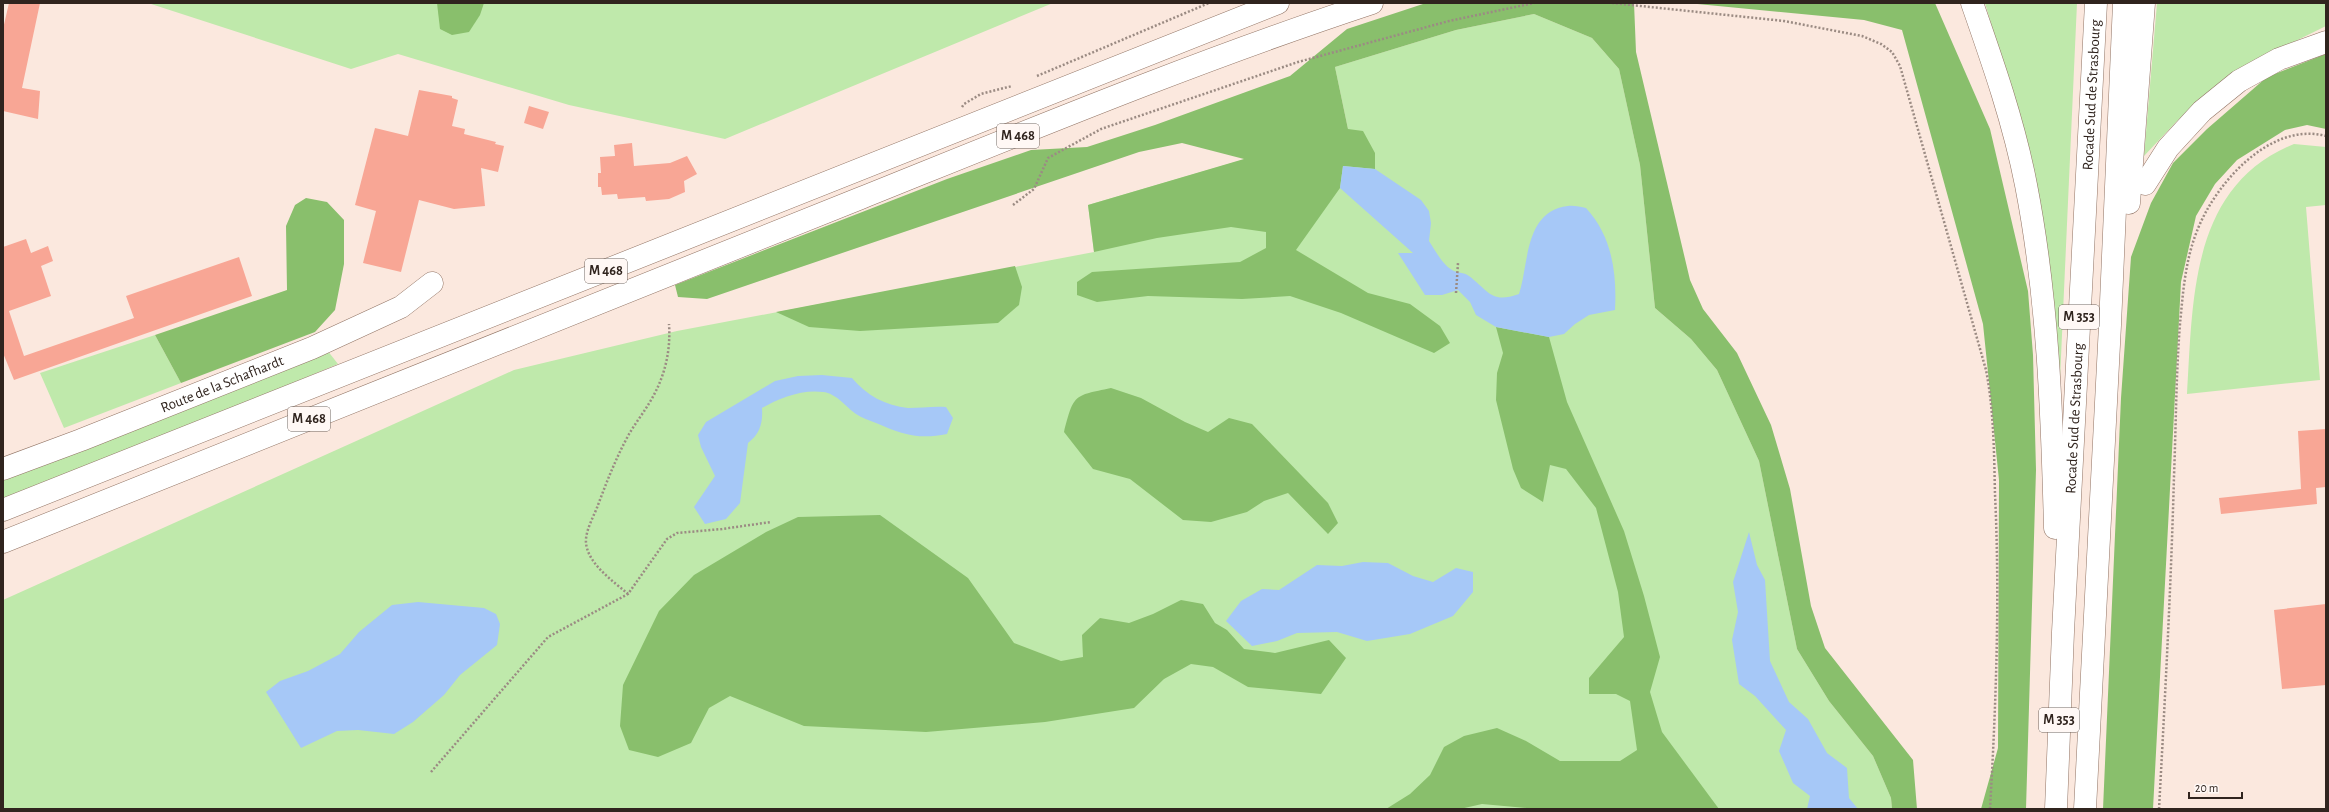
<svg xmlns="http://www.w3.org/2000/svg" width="2329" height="812" font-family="'Alegreya Sans',sans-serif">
<rect width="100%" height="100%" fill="#fbe8de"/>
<g fill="#bfe9ab">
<path d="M148 3H1053L725 139 569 105 398 54 351 69Z"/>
<path d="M1985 3H2077L2060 379 2055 378 2011 91Z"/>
<path d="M2157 3H2326V26L2233 72 2177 121 2144 156Z"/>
<path d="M1534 14 1592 38 1619 69 1640 165 1655 308 1691 339 1717 370 1759 461 1797 649 1829 701 1873 756 1891 798 1892 809H3V600L514 370 677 331 1094 252 1088 205 1348 129 1335 67 1456 30Z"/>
<path d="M2294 144 2326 147V205L2306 207 2320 380 2187 394C2193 299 2190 186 2294 144Z"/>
<path d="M155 335 181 383 64 428 40 373Z"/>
<path d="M327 350 338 364 108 461 3 503V477Z"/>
</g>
<g fill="#89bf6c">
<path d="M437 3H484L480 15 469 32 452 35 440 29Z"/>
<path d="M1426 3H1634L1636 52 1690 280 1703 309 1737 353 1771 425 1790 489 1811 606 1825 648 1913 760 1917 809H1892L1891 798 1873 756 1829 701 1797 649 1759 461 1717 370 1691 339 1655 308 1640 165 1619 69 1592 38 1534 14 1456 30 1335 67 1348 129 1363 131 1375 153V169L1343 166 1340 188 1296 250 1368 293 1410 304 1440 326 1450 343 1434 353 1341 313 1290 296 1242 299 1148 296 1097 302 1077 295V282L1092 272 1240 262 1266 248V232L1231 227 1157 238 1094 252 1088 205 1244 159 1182 143 1139 152 707 299 678 297 675 285 947 179 1031 150 1087 147 1155 125 1290 76 1347 29Z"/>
<path d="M1687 3H1935L1990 129 2028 291 2033 355 2036 470 2026 809H1981L1998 748 1999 480 1983 324 1902 30 1864 20Z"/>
<path d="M2326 54V129L2307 125 2285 130 2237 160 2215 184 2196 216 2181 282 2153 809H2103L2121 398 2131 257 2151 203 2173 163 2207 129 2267 77Z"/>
<path d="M306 198 327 202 344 220V264L335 310 315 332 181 383 155 335 287 290 286 226 295 205Z"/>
<path d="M1015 266 1022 287 1019 305 998 323 860 331 809 327 776 312Z"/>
<path d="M1496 327 1549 337 1567 402 1624 531 1644 596 1660 657 1650 692 1662 732 1719 809H1537L1482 804 1460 809H1386L1410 794 1430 775 1444 747 1464 736 1497 728 1526 741 1560 761H1620L1637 750 1630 701 1616 694H1589V678L1624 637 1618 592 1596 508 1566 469 1550 465 1543 502 1521 488 1513 469 1496 400 1497 373 1503 353Z"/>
<path d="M1111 388 1141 398 1185 422 1208 432 1229 418 1252 424 1328 503 1338 523 1328 534 1288 493 1264 501 1247 512 1211 522 1183 520 1130 479 1093 469 1064 432C1074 394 1073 396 1111 388Z"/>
<path d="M880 515 968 578 1014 643 1061 661 1083 657 1082 635 1100 618 1129 623 1153 614 1181 600 1203 604 1215 623 1227 630 1244 649 1275 653 1329 640 1346 658 1321 694 1248 687 1213 667 1191 664 1164 679 1134 708 1045 722 926 732 804 726 730 696 709 708 691 743 658 757 629 750 620 726 623 685 659 611 694 575 766 532 798 517Z"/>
</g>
<g fill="#a6c8f7">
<path d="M1343 166 1375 169 1421 200 1429 211 1431 223 1429 241C1435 250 1442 264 1452 270 1457 273 1464 272 1469 276 1489 291 1491 304 1519 294 1529 264 1524 211 1568 206 1573 205 1581 207 1586 208 1612 236 1617 273 1615 310L1589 315 1575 324 1564 334 1549 337 1496 327 1476 315 1470 302 1458 290 1442 295H1425L1398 253H1413L1340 188Z"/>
<path d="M822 375 852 378C866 395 886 406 908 408 921 408 933 406 946 407L953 418 947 434C919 440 901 434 876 423 869 420 862 418 856 414 846 407 836 393 823 392 803 389 779 398 762 408 763 423 760 434 748 443L740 503 726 519 705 524 694 507 715 476 701 447 698 435 706 422 775 381 798 376Z"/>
<path d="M1749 532 1757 565 1765 580 1770 661 1789 702 1808 719 1827 753 1847 768 1849 798 1858 809H1807L1810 796 1793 783 1779 751 1786 730 1755 696 1739 684 1732 640 1738 612 1733 582Z"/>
<path d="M1363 562 1388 563 1413 576 1433 582 1456 568 1473 572V592L1453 616 1410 634 1367 641 1337 632 1297 633 1277 641 1252 646 1226 621 1241 601 1262 589 1279 590 1317 565 1342 566Z"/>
<path d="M418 602 484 608 496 614 500 624 497 645 460 675 444 695 413 722 394 734 358 730 337 731 301 748 266 692 280 681 308 671 340 654 359 632 392 605Z"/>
</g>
<g fill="#f8a695">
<path d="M9 3H40L22 88 40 91 38 119 3 111V29Z"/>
<path d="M419 90 452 96V98L458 100 452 126 465 129 464 134 496 142 495 144 504 146 498 172 481 168 485 206 454 209 419 200 401 272 363 263 376 211 355 205 375 128 408 136Z"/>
<path d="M529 106 549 112 543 129 524 123Z"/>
<path d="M632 143 634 166 670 163 687 156 697 174 684 181 685 192 669 199 646 201 645 197 618 199 617 194 602 195 601 187H598V173H601L600 157 615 156 614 145Z"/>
<path d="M26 239 31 253 48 246 53 261 41 266 51 296 9 311 24 356 134 318 126 296 239 257 252 296 14 380 3 353V247Z"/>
<path d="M2326 429V487L2316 488 2317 504 2221 514 2219 498 2301 489 2298 431Z"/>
<path d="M2326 604V685L2282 689 2274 610Z"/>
</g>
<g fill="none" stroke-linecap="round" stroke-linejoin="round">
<defs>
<g id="minor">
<path d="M2145 184 2168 148 2202 111 2239 81 2279 59 2326 42"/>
<path id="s1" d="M3 469 81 440 312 348 401 307 432 283"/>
</g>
<g id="major">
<path d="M3 510 1278 3"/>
<path d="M3 542C289 428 574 311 861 198 1030 130 1199 60 1372 3"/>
</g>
<g id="highway">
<path d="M1972 3C1993 63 2014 123 2026 185 2048 298 2052 413 2055 528"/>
<path d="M2129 203 2144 3"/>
<path id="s2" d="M2056 809 2063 632 2096 3"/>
<path d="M2085 809 2110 325 2124 3"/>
</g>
</defs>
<use href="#minor" stroke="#917465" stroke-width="23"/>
<use href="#major" stroke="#917465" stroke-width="23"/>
<use href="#highway" stroke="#917465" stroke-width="23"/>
<g stroke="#9b8b83" stroke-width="2.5" stroke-dasharray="2 2" stroke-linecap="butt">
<path d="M1612 3 1784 21 1862 36 1881 44 1892 52 1900 66 1986 370C1994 411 1994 453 1995 494 2000 599 1996 704 1990 809"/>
<path d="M1037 76 1209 3"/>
<path d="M962 107 964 104 981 94 1012 86"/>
<path d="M1013 205 1034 189 1048 158 1101 129 1298 62 1449 21 1534 3"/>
<path d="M1456 293 1458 263"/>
<path d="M628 594C613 581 588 564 586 543 585 531 594 516 598 505 607 481 616 458 628 436 634 425 642 415 648 405 664 380 671 353 669 324"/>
<path d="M431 772 548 637 628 594 667 539 677 533 722 529 771 522"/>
<path d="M2159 809C2165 698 2171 587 2174 476 2176 425 2176 375 2180 324 2183 293 2185 261 2197 231 2215 184 2270 121 2326 136"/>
</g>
<use href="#minor" stroke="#fff" stroke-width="22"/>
<use href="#major" stroke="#fff" stroke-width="22"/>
<use href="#highway" stroke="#fff" stroke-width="22"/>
</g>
<g text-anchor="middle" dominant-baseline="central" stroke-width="3" stroke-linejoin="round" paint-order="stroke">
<g fill="#fff8f5" stroke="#6e645e" stroke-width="1">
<rect x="997" y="124" width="42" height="24" rx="3"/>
<rect x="585" y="259" width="42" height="24" rx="3"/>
<rect x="2059" y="305" width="40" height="24" rx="3"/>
<rect x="288" y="407" width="42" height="24" rx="3"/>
<rect x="2039" y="708" width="40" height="24" rx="3"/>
</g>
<g font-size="14" font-weight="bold" fill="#30241e">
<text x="1018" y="136">M 468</text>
<text x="606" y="271">M 468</text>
<text x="2079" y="317">M 353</text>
<text x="309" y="419">M 468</text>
<text x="2059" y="720">M 353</text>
</g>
<g font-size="15" fill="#30241e" stroke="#fff8f5">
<text stroke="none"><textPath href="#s2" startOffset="715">Rocade Sud de Strasbourg</textPath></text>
<text stroke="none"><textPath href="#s1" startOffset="235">Route de la Schafhardt</textPath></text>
<text stroke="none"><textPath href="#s2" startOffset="391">Rocade Sud de Strasbourg</textPath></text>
</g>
</g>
<rect width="2329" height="812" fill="none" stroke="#30241e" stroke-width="8"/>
<path d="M2189 792v6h53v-6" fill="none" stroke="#30241e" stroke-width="2"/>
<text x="2195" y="792" font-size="12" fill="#30241e" stroke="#fff8f5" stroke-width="3" paint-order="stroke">20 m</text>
</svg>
